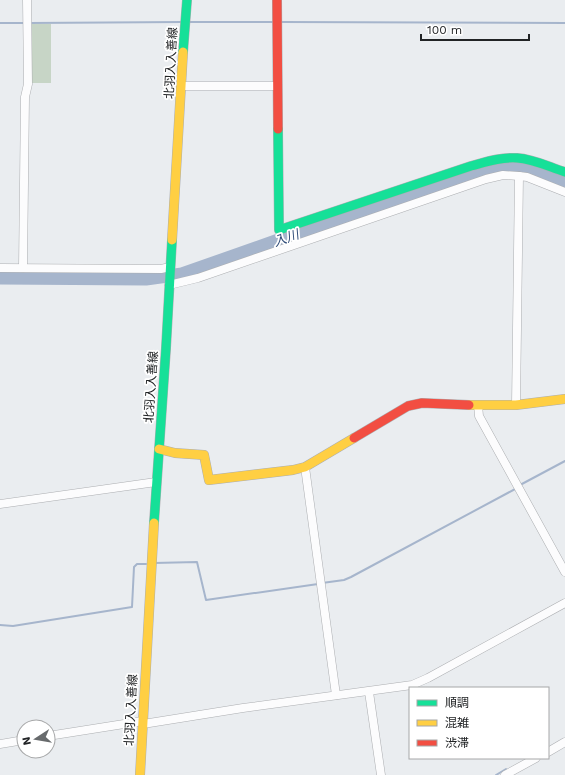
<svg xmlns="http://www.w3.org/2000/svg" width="565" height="775" font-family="'Work Sans','Noto Sans JP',sans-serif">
<rect width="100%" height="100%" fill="#eaedf0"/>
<path fill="#c7d5c6" d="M29 24H51V83H30Z"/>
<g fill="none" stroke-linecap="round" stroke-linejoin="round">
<g stroke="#a6b5cc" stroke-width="2">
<path d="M190 22H274"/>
<path d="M282 22 565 23"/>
<path d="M0 23H26"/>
<path d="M30 23 182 22"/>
<path d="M283 233V238"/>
<path d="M520 485 565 461"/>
<path d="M154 563 197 562 206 600 318 584"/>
<path d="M322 583 344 580 351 577 517 488"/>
<path d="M0 625 13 626 132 607 134 567 137 564H146"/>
<path d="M496 775 506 769"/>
</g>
<path stroke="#a6b5cc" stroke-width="13" d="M0 278 146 279 182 274 346 216 486 169 507 166 532 169 565 181"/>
<defs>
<g id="street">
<path d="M181 86H277"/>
<path d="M0 268 161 269 170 267"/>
<path d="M23 268 25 97 28 84 27 0"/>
<path d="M169 285 198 278 486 179 503 175 519 176 527 177 565 192"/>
<path d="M478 405 479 416 565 572"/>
<path d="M516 405 519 176"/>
<path d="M305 467 336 695"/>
<path d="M0 504 156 482"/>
<path d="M369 692 381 775"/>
<path d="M143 724 243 708 412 685 428 678 565 603"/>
<path d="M48 736 143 721"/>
<path d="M0 744 24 740"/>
<path d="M548 752 565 742"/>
<path d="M505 775 536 758"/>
</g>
<g id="fast">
<path d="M183 52 187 0"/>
<path d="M278 129 279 230 471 166C486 162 501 157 517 158 534 159 549 167 565 172"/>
<path d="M154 523 166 348 172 240"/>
</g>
<g id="slow">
<path d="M172 240 183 52"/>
<path d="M469 405H516L565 399"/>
<path d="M159 449 175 453 204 455 209 480 293 470 305 467 354 438"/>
<path d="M140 775 154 523"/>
</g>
<g id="jam">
<path d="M277 0 278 129"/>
<path d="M354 438 408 406 422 403 469 405"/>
</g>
</defs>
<use href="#street" stroke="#acaeb1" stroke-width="9"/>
<use href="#fast" stroke="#acaeb1" stroke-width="10"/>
<use href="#slow" stroke="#acaeb1" stroke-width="10"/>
<use href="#jam" stroke="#acaeb1" stroke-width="10"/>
<use href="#street" stroke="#fcfcfd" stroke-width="8"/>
<use href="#fast" stroke="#16e098" stroke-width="9"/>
<use href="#slow" stroke="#ffcf43" stroke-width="9"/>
<use href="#jam" stroke="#f24e42" stroke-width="9"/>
</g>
<g text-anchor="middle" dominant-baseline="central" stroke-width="3.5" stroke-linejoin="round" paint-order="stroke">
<g font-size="12" fill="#212325" stroke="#fff">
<text transform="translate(171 63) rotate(-87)">北羽入入善線</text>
<text transform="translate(151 387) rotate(-86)">北羽入入善線</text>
<text transform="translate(131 710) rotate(-87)">北羽入入善線</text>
</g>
<g font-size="13" font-style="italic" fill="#314d79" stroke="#fff">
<text transform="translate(286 238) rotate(-19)">入川</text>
</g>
</g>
<rect x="409" y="687" width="140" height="72" fill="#ffffff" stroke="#a6a7a8"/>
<rect x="417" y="700" width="20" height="6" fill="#16e098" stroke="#a6a7a8"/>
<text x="445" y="707" font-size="12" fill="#212325">順調</text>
<rect x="417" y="720" width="20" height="6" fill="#ffcf43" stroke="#a6a7a8"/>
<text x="445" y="727" font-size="12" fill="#212325">混雑</text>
<rect x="417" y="740" width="20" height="6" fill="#f24e42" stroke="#a6a7a8"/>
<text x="445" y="747" font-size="12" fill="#212325">渋滞</text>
<g transform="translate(36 739) rotate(258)"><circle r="19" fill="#ffffff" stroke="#a6a7a8"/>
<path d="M0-3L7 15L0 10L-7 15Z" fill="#676a6c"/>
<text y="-6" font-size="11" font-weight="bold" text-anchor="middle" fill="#212325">N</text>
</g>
<path d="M421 34v6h108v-6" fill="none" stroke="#212325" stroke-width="2"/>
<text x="427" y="34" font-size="12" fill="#212325" stroke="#ffffff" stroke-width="3" paint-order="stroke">100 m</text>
</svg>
